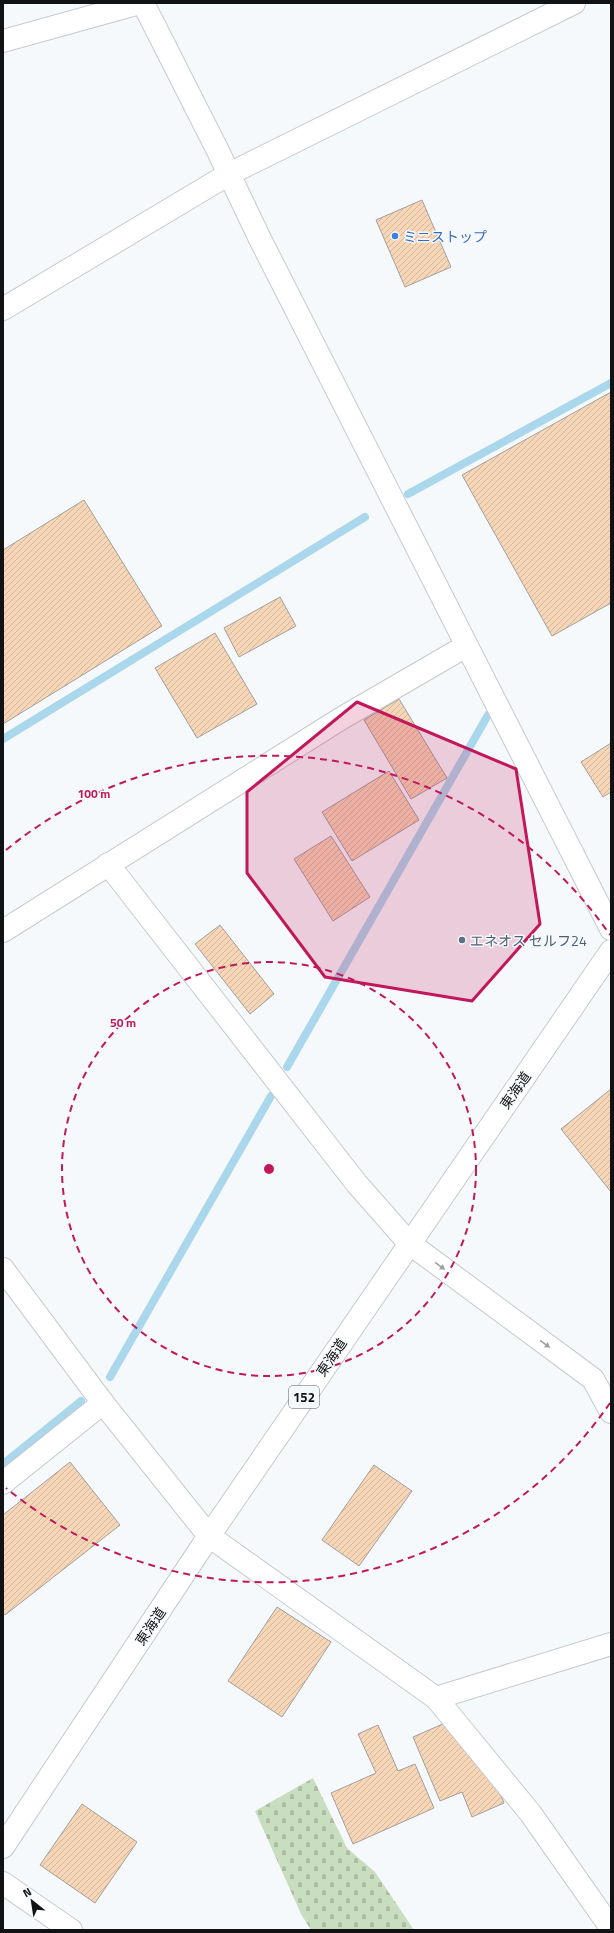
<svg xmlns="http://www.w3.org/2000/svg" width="614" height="1933" font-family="'Titillium Web','Noto Sans JP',sans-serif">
<defs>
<pattern id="cemetery-stones" width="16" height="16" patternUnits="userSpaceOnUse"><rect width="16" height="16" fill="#c9debf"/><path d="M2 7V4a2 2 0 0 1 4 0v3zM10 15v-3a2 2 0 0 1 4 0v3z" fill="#acbda3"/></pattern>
<pattern id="building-hatch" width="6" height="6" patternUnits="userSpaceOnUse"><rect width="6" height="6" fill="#f6d6b6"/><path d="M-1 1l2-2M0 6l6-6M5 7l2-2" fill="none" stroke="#d2b79c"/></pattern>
</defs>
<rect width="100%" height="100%" fill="#f6f9fc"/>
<path fill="url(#cemetery-stones)" d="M313 1778 347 1848 375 1872 414 1930H311L301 1914 255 1811Z"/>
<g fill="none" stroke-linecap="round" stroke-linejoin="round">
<g stroke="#aad7ec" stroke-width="8">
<path d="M408 494 611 383"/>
<path d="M3 739 365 517"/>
<path d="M287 1067 488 715"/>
<path d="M110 1377 271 1096"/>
<path d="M3 1464 81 1401"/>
</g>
</g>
<g fill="url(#building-hatch)" stroke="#a2a09d">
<path d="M422 200 451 267 405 287 376 220Z"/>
<path d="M611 392V603L552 636 462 475Z"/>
<path d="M84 500 162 626 3 724V550Z"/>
<path d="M280 597 296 626 239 657 224 628Z"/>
<path d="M215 633 257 704 197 738 155 668Z"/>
<path d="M399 699 447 778 411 799 364 720Z"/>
<path d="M611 743V792L603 797 581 762Z"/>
<path d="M389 771 419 820 352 861 322 812Z"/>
<path d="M331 836 370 897 333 921 294 859Z"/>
<path d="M220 925 274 994 250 1014 195 944Z"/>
<path d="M611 1089V1192L561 1129Z"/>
<path d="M70 1462 120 1525 5 1615 3 1613V1515Z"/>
<path d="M374 1465 412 1491 359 1566 322 1540Z"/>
<path d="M277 1607 331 1642 282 1717 228 1681Z"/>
<path d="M445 1723 494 1779 504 1803 472 1817 462 1792 440 1801 413 1737Z"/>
<path d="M378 1725 398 1771 415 1764 434 1808 353 1844 331 1793 376 1773 358 1734Z"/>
<path d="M82 1804 137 1842 95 1903 40 1865Z"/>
</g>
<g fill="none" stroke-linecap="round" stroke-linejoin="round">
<defs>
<g id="minor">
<path d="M143 3 217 149 260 239 611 929"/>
<path d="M3 41 140 3"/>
<path d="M3 309 229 174 574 3"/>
<path d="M108 864 357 1184 409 1243 593 1379 611 1412"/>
<path d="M3 931 342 718 466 646"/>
<path d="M3 1269 103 1403 209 1536 436 1698 611 1644"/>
<path d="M3 1483 103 1403"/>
<path d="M436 1698 531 1814 611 1928"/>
<path d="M3 1883 71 1930"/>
</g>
<path id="highway" d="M3 1847 209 1536 611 951"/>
</defs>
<use href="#minor" stroke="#c7cacd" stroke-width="24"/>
<use href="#highway" stroke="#c7cacd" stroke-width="24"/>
<use href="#minor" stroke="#fff" stroke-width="22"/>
<use href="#highway" stroke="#fff" stroke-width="22"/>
</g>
<defs><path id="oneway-solid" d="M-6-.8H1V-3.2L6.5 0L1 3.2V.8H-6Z"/></defs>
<g fill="#a0a0a1">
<use href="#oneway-solid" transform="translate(440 1266) rotate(36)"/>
<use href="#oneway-solid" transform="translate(545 1344) rotate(36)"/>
</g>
<path fill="#c2185b" fill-opacity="0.2" stroke="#c2185b" stroke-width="3" stroke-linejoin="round" d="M357 702 516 769 540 924 472 1001 325 977 247 873V792Z"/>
<g fill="none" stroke="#c2185b" stroke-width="2" stroke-dasharray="7 5">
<circle cx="269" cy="1169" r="207"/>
<path d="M610 1403A414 414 0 0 1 6 1488M6 850A414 414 0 0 1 610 935"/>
</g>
<circle fill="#3f7fe0" stroke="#f6f9fc" stroke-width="1.5" cx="395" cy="236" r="4"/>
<circle fill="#5c6f8a" stroke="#f6f9fc" stroke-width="1.5" cx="462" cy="940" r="4"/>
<g text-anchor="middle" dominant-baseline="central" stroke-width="3" stroke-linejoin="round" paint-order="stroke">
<rect fill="#f6f9fc" stroke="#565759" stroke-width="1" x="289" y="1386" width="30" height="22" rx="3"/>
<g font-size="13" font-weight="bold" fill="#111213">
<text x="304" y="1397">152</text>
</g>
<g font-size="14" fill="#366cbe" stroke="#f6f9fc" text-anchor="start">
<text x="403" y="236">ミニストップ</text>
</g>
<g font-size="14" fill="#4e5e75" stroke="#f6f9fc" text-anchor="start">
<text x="470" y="940">エネオス セルフ24</text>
</g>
<g font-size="14" fill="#111213" stroke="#f6f9fc">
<text transform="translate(515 1090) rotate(-55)">東海道</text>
<text transform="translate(331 1357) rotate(-56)">東海道</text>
<text transform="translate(150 1626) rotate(-56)">東海道</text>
</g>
</g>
<circle cx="269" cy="1169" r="6" fill="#c2185b" stroke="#f6f9fc" stroke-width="2"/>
<g font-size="12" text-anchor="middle" font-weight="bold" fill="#c2185b" stroke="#f6f9fc" stroke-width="3" stroke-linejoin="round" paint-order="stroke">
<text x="94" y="798">100 m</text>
<text x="123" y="1027">50 m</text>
</g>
<rect width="614" height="1933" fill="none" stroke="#111213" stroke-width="8"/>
<g transform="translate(32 1901) rotate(330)" stroke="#f6f9fc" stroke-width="3" paint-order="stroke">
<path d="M0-3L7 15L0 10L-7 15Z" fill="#111213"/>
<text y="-6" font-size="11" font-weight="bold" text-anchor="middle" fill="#111213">N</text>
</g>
</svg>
